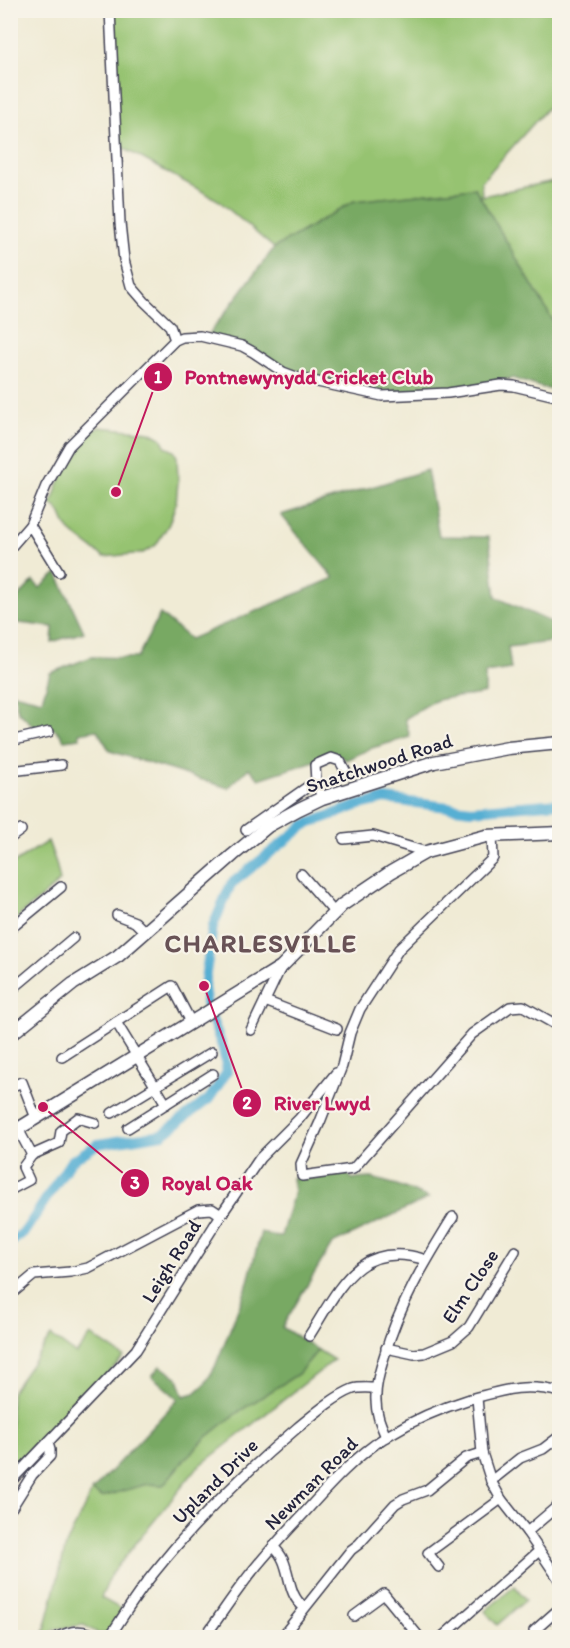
<svg xmlns="http://www.w3.org/2000/svg" width="570" height="1648" font-family="Itim,sans-serif">
<rect width="100%" height="100%" fill="#f7f3e8"/>
<filter id="ink" filterUnits="userSpaceOnUse"><feTurbulence type="fractalNoise" baseFrequency=".0167" numOctaves="2"/><feDisplacementMap in="SourceGraphic" scale="12" xChannelSelector="R" yChannelSelector="G"/><feConvolveMatrix kernelMatrix="1 2 1 2 8 2 1 2 1" color-interpolation-filters="sRGB"/></filter>
<filter id="wash" filterUnits="userSpaceOnUse"><feTurbulence type="fractalNoise" baseFrequency=".008" numOctaves="4" result="noise"/><feDisplacementMap in="SourceGraphic" scale="24" xChannelSelector="R" yChannelSelector="G"/><feGaussianBlur stdDeviation="1.35" result="paint"/><feColorMatrix in="noise" values="0 0 0 0 0 0 0 0 0 0 0 0 0 0 0 0 0 1.4 0 .05"/><feComposite in="paint" operator="in"/></filter>
<g filter="url(#wash)">
<rect width="100%" height="100%" fill="#f0ebd5"/>
<g fill="#96c371" stroke="#5c7256" stroke-width="1.5">
<path d="M110 11H559V95L481 182 482 196 559 180V331L475 188 354 201 274 248 218 200 116 144Z"/>
<path d="M99 427 150 432 161 438 166 447 174 451 177 457 178 482 176 503 169 524 156 545 143 553 104 557C93 549 80 540 70 531 61 522 64 511 51 504L67 461 81 438Z"/>
<path d="M48 841 56 863 60 881 11 923V865Z"/>
<path d="M91 1335 124 1357 11 1476V1393L51 1336 76 1354Z"/>
<path d="M318 1350 334 1360 197 1468 112 1573 101 1598 123 1610 107 1633 99 1634 84 1625 55 1629 43 1638 66 1545 92 1491 102 1497 147 1484 163 1485 183 1461 207 1437 238 1412 298 1374Z"/>
<path d="M515 1586 526 1600 497 1625 485 1611Z"/>
</g>
<g fill="#78a963" stroke="#4d664f" stroke-width="1.5">
<path d="M475 188 559 331V391L543 388 512 378 473 388 384 393 318 380 283 368 209 334 274 248 354 201Z"/>
<path d="M427 470 439 536 489 537 496 597 559 626V641L508 647 511 669 485 673V693C469 698 451 695 435 701 425 705 415 713 405 719L410 737 372 748 346 760 336 754 259 779 249 768 228 788 110 751 97 730 79 733 80 738 64 740C56 726 51 727 36 729L18 711 14 693 42 700 50 673 91 657 137 658 160 614 190 639 334 578 281 515Z"/>
<path d="M57 573 84 632 52 642 53 627 11 622V605L33 581 40 588Z"/>
<path d="M346 1173 353 1179 372 1178 397 1185 429 1198 332 1244 282 1327 318 1350 298 1374 238 1412 207 1437 183 1461 163 1485 147 1484 102 1497 92 1491 178 1399 152 1376 160 1366 178 1378 184 1396 195 1393 205 1384 215 1367 246 1289 261 1232 268 1235 281 1236 294 1192 292 1178H313Z"/>
</g>
<g fill="none" stroke-linecap="round" stroke-linejoin="round">
<path stroke="#56afd3" stroke-width="10" d="M10 1243 25 1231 71 1161 98 1144 163 1134 209 1099 227 1072 223 1049 206 1003 204 986 213 926 231 884 305 825 356 806 385 799 471 810 560 803"/>
</g>
</g>
<g filter="url(#ink)">
<g fill="none" stroke-linecap="round" stroke-linejoin="round">
<defs>
<g id="minor">
<path d="M110 10 120 223 124 260 131 286 144 301 170 326 175 340"/>
<path d="M30 525 59 572"/>
<path d="M10 548 30 525 46 486 69 446 175 340 182 337 200 336 242 346 253 352 283 372 299 378 382 396 448 393 501 385 514 386 560 397"/>
<path d="M10 741 49 732"/>
<path d="M316 781 315 765 331 758 340 761 347 774"/>
<path d="M10 787 11 771 61 765"/>
<path d="M246 830 316 781 322 798"/>
<path d="M492 835 493 858 399 949 360 1009 350 1033 342 1066 320 1122 301 1164 302 1176 353 1169 472 1034 510 1007 523 1006 560 1027"/>
<path d="M10 838 21 830"/>
<path d="M344 839 373 836 426 852"/>
<path d="M301 874 334 912"/>
<path d="M117 915 135 922 145 932"/>
<path d="M10 929 61 887"/>
<path d="M10 991 73 938"/>
<path d="M265 1001 337 1029"/>
<path d="M116 1022 166 1104"/>
<path d="M251 1030 281 967"/>
<path d="M62 1057 172 986 191 1022"/>
<path d="M10 1087 22 1082 36 1118"/>
<path d="M112 1113 212 1052"/>
<path d="M128 1128 213 1074"/>
<path d="M18 1129 32 1155 59 1143 61 1131 78 1118 95 1123"/>
<path d="M10 1190 29 1180 23 1167 32 1155"/>
<path d="M10 1295 34 1275 70 1272 88 1268 198 1210 212 1209 221 1215"/>
<path d="M309 1336C339 1289 359 1238 426 1260"/>
<path d="M386 1348 414 1354 424 1353 453 1341 469 1327 515 1251"/>
<path d="M477 1398 482 1453 491 1481 501 1499 527 1532 560 1581"/>
<path d="M386 1437C381 1425 376 1414 376 1401 375 1386 380 1371 384 1357 399 1305 425 1262 453 1217"/>
<path d="M491 1481 520 1458 543 1449 560 1436"/>
<path d="M10 1482 136 1350 221 1215 260 1158 299 1119 336 1073"/>
<path d="M12 1507 32 1475 50 1456V1450L48 1443"/>
<path d="M527 1532 560 1504"/>
<path d="M273 1547C293 1562 284 1593 304 1607"/>
<path d="M439 1567 428 1553 501 1499"/>
<path d="M354 1616 384 1594 420 1638"/>
<path d="M56 1638C71 1630 84 1628 99 1638"/>
<path d="M109 1638C123 1616 137 1594 153 1574 196 1520 245 1472 297 1428 313 1415 335 1396 353 1389 360 1387 369 1388 376 1388"/>
<path d="M204 1638C218 1619 230 1600 244 1582 263 1556 286 1533 307 1510 332 1482 356 1456 387 1436 413 1420 441 1408 470 1399 504 1390 524 1383 560 1392"/>
<path d="M281 1638 351 1550 359 1544 395 1504 403 1499 427 1490 461 1462 466 1458 482 1453"/>
<path d="M441 1638 539 1551"/>
<path d="M540 1638 534 1631 560 1608"/>
</g>
<g id="major">
<path d="M10 1035 73 984 118 956 233 855 268 826 299 809 322 798 434 762 508 748 560 743"/>
<path d="M10 1134 281 967 342 905 391 872 426 852 486 836 560 833"/>
</g>
</defs>
<use href="#minor" stroke="#414052" stroke-width="12"/>
<use href="#major" stroke="#414052" stroke-width="15"/>
<use href="#minor" stroke="#fff" stroke-width="9"/>
<use href="#major" stroke="#fff" stroke-width="12"/>
</g>
</g>
<g text-anchor="middle" dominant-baseline="central" stroke-width="4.5" stroke-linejoin="round" paint-order="stroke">
<g font-size="20" fill="#22223b" stroke="#f7f3e8">
<text transform="translate(379 763) rotate(-18)">Snatchwood Road</text>
<text transform="translate(171 1261) rotate(-58)">Leigh Road</text>
<text transform="translate(470 1286) rotate(-56)">Elm Close</text>
<text transform="translate(215 1481) rotate(-45)">Upland Drive</text>
<text transform="translate(311 1483) rotate(-45)">Newman Road</text>
</g>
<g font-size="26" font-weight="bold" letter-spacing="1.5" fill="#685256" stroke="#f7f3e8">
<text x="261" y="943">CHARLESVILLE</text>
</g>
</g>
<path fill="none" stroke="#c2185b" stroke-width="2" d="M116 492L158 377M204 986L247 1103M43 1107L135 1183"/>
<g fill="#c2185b" stroke="#f7f3e8" stroke-width="2">
<circle cx="116" cy="492" r="6"/>
<circle cx="204" cy="986" r="6"/>
<circle cx="43" cy="1107" r="6"/>
<circle cx="158" cy="377" r="15"/>
<circle cx="247" cy="1103" r="15"/>
<circle cx="135" cy="1183" r="15"/>
</g>
<g font-size="18" text-anchor="middle" font-weight="bold" fill="#fff">
<text x="158" y="383">1</text>
<text x="247" y="1109">2</text>
<text x="135" y="1189">3</text>
</g>
<g font-size="21" text-anchor="middle" font-weight="bold" fill="#c2185b" stroke="#f7f3e8" stroke-width="4.5" stroke-linejoin="round" paint-order="stroke">
<text x="309" y="384">Pontnewynydd Cricket Club</text>
<text x="322" y="1110">River Lwyd</text>
<text x="207" y="1190">Royal Oak</text>
</g>
<rect width="570" height="1648" fill="none" stroke="#f7f3e8" stroke-width="36"/>
</svg>
